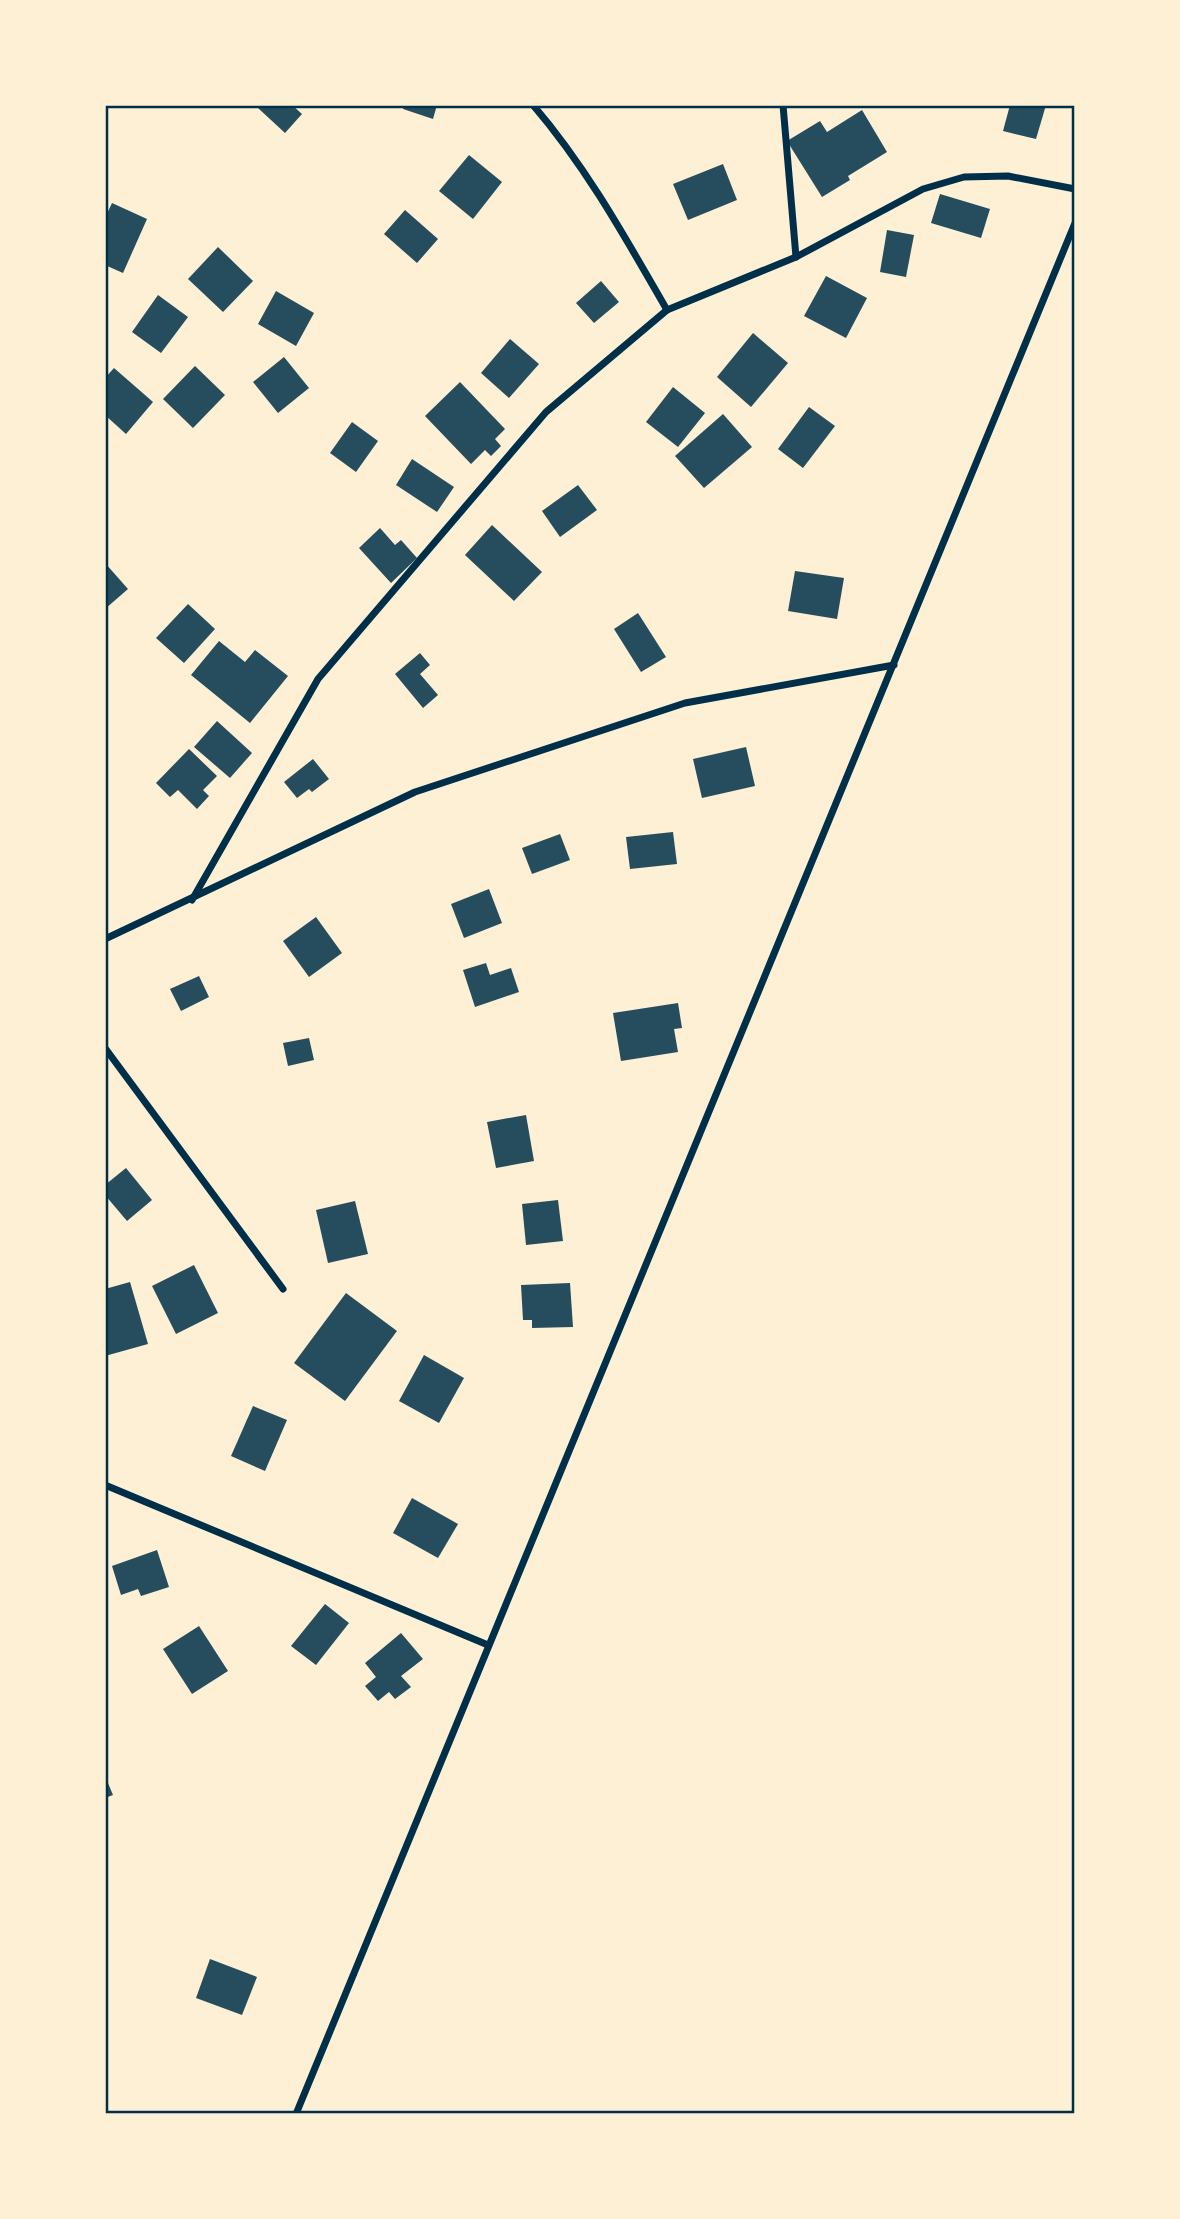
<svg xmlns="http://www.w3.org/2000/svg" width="1180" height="2219" font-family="'Noto Serif',serif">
<rect width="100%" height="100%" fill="#fdf0d5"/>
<g fill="#264d5e">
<path d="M261 105H292L302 114 285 133 258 108Z"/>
<path d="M404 105H437L433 119 403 109Z"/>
<path d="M1010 105H1046L1036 139 1003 131Z"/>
<path d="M862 110 887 152 848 176 850 180 822 197 787 141 820 121 827 132Z"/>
<path d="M469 155 502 182 473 219 439 191Z"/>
<path d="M723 164 737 200 688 220 673 184Z"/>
<path d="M940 194 990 209 981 238 931 223Z"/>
<path d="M112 203 147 219 123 273 105 265V218Z"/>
<path d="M405 210 438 239 417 263 384 234Z"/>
<path d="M887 230 914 235 906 277 880 272Z"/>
<path d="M218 247 253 281 223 312 188 279Z"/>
<path d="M826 276 867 298 846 338 804 316Z"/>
<path d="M601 281 619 302 594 323 576 303Z"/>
<path d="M276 291 314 313 296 346 258 324Z"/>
<path d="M158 295 188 317 161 353 132 332Z"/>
<path d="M753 333 788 363 751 407 717 377Z"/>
<path d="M510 339 539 364 509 398 481 373Z"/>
<path d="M284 357 309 388 278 413 253 382Z"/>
<path d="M195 366 225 395 193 428 163 399Z"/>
<path d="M114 368 153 402 126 434 105 415V378Z"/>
<path d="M460 382 505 429 495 439 501 446 491 456 485 450 471 464 425 416Z"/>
<path d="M673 387 705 413 678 447 646 422Z"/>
<path d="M809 407 835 426 803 468 778 449Z"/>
<path d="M723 414 752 447 704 488 675 456Z"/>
<path d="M352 422 378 441 356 472 330 453Z"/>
<path d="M412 459 454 487 437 512 396 485Z"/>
<path d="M578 485 597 510 560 537 542 511Z"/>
<path d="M492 525 542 572 514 601 465 555Z"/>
<path d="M380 528 395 545 401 540 417 558 391 583 359 548Z"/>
<path d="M105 563 128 589 105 609Z"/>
<path d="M795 571 844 578 837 619 788 611Z"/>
<path d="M188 604 215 629 184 663 156 638Z"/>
<path d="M638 613 666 657 641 672 614 629Z"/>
<path d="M219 641 245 662 255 650 288 676 250 723 191 675Z"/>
<path d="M420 653 430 665 420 674 438 695 423 708 395 674Z"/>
<path d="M217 721 252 753 230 778 194 747Z"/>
<path d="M746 747 755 786 702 798 693 759Z"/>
<path d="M189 749 217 776 203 790 209 796 197 809 178 790 170 797 156 783Z"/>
<path d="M313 759 329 779 312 792 309 789 297 798 284 782Z"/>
<path d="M673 832 677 864 630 869 626 837Z"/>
<path d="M560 834 570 860 532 874 522 848Z"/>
<path d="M489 889 502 923 464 938 451 904Z"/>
<path d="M316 917 342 953 309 977 283 941Z"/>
<path d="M486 963 490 975 511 968 519 992 475 1007 463 970Z"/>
<path d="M199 976 209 997 181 1011 170 989Z"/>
<path d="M678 1003 682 1028 674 1029 678 1052 621 1061 613 1013Z"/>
<path d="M309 1038 314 1060 288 1066 283 1043Z"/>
<path d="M526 1115 534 1161 496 1168 487 1122Z"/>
<path d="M126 1168 152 1200 127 1221 105 1195V1185Z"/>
<path d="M558 1200 563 1241 526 1245 522 1204Z"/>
<path d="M355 1201 368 1254 328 1263 316 1210Z"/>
<path d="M194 1265 218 1313 176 1334 152 1286Z"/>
<path d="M130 1282 148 1344 105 1356V1289Z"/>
<path d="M570 1283 573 1327 532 1328V1320H523L521 1285Z"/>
<path d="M346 1293 397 1331 345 1401 294 1363Z"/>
<path d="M424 1355 464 1378 439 1423 399 1401Z"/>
<path d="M253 1406 287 1420 265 1471 231 1456Z"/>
<path d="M412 1498 458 1524 438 1558 393 1533Z"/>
<path d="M157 1550 169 1587 141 1596 138 1589 121 1595 112 1566Z"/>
<path d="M325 1604 349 1623 316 1665 291 1646Z"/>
<path d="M199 1626 228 1671 192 1694 163 1649Z"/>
<path d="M401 1633 423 1659 401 1676 411 1687 395 1699 389 1692 378 1701 365 1686 376 1677 365 1663Z"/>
<path d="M105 1776 113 1795 105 1798Z"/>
<path d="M210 1959 257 1977 242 2015 196 1998Z"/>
</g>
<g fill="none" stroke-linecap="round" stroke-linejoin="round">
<g stroke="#003049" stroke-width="7">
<path d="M533 105C587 168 626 239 667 310"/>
<path d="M783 105 796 257"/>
<path d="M192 900 318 679 546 412 667 310 796 257 923 189 964 177 1008 176 1075 189"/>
<path d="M105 939 415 792 685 703 894 665"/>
<path d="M105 1048 283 1289"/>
<path d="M105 1485 488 1645"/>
<path d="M296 2114 1075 223"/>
</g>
</g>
<rect width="1180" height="2219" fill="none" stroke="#fdf0d5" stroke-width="214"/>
<rect x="107" y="107" width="966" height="2005" fill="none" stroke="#003049" stroke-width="2.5"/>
</svg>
